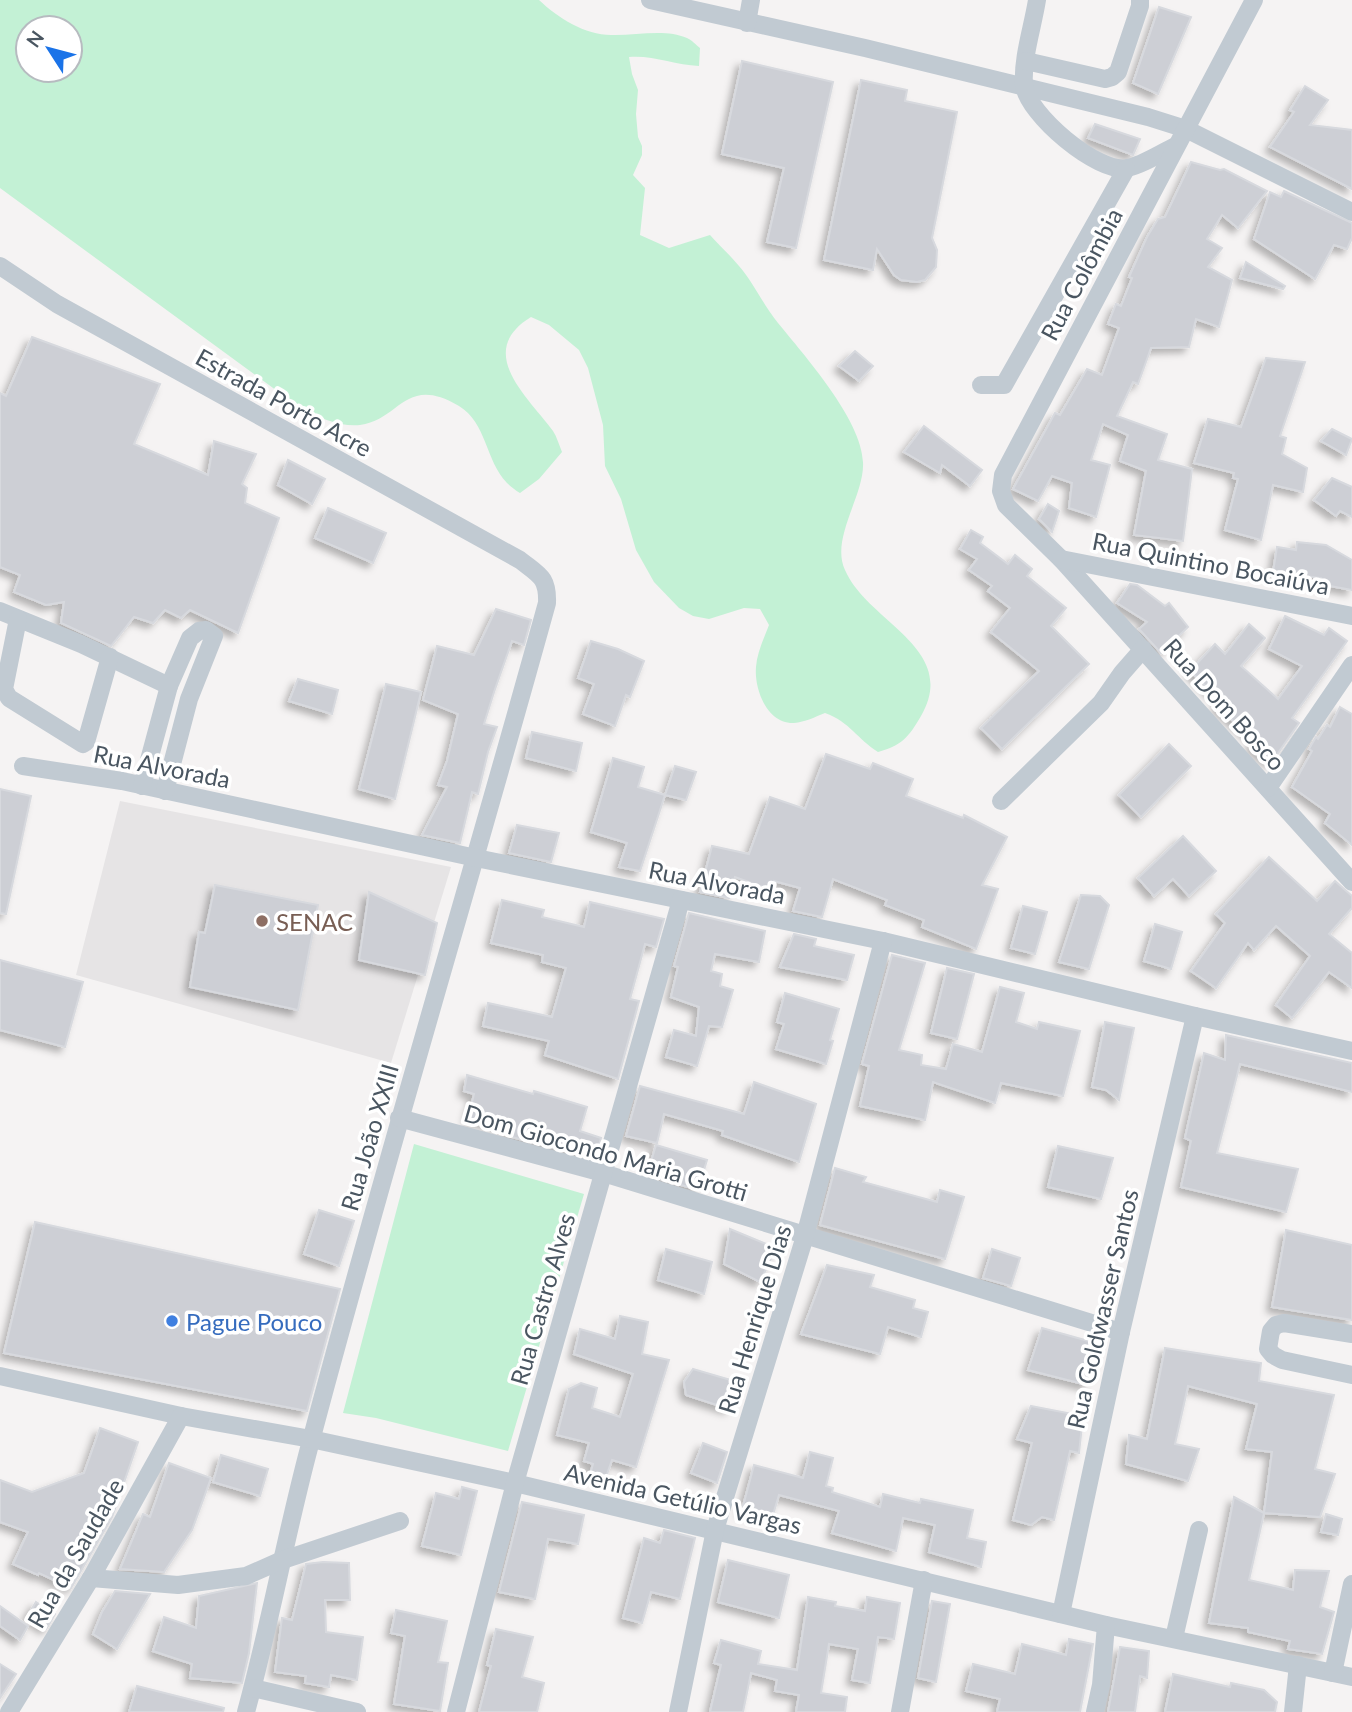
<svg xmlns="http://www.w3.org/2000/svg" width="1352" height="1712" font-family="Lato,sans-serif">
<defs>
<filter id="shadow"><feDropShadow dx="-5" dy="5" stdDeviation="3.5" flood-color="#0004"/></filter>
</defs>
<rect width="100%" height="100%" fill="#f5f3f3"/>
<path fill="#e6e4e5" d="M120 801 451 867 391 1063 76 975Z"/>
<g fill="#c3f1d5" fill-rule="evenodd">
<path d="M0 0H539C558 18 585 35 611 35 634 36 665 28 687 38 692 40 696 45 700 48L699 66C675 65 653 55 629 57L632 74 638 90 636 114 638 137 642 146V155L633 175 645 188 640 235 669 248 710 235C719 245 730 255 739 266 754 283 763 305 778 323 804 355 862 420 863 462 865 495 830 538 845 570 868 623 960 648 921 716 909 737 901 746 878 752 857 739 850 722 825 713 815 717 805 722 794 723 767 724 754 689 756 667 757 653 764 638 769 625L760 609 744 608 709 619 693 616 679 608 654 582 636 550 621 499 605 466 603 425 588 368 579 350 549 325 531 317C474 352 528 397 553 431 557 437 559 445 562 452L539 479 520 493C515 490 510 486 507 483 485 460 487 423 459 406 405 374 400 420 360 425 341 427 319 418 303 410L0 188ZM70 28V70H28V28Z"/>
<path d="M414 1144 584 1194 508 1451 376 1418 343 1413Z"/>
</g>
<g fill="#cdcfd5" stroke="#d7d9de" stroke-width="2" filter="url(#shadow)">
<path d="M1159 7 1191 17 1158 94 1133 83Z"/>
<path d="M742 61 833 82 796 248 767 242 784 168 722 154Z"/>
<path d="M861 80 907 90 905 101 957 112 932 238 937 250 936 267 925 280 917 282 901 280 894 275 877 249 873 270 824 260Z"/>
<path d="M1305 86 1328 100 1310 125 1352 130V189L1270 147 1294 112 1290 110Z"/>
<path d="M1095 124 1140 139 1133 155 1088 138Z"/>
<path d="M1191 162 1220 170 1224 169 1267 191 1238 228 1222 215 1207 239 1222 248 1208 267 1232 280 1219 327 1196 319 1189 347 1151 348 1138 384 1133 382 1117 416 1167 434 1158 460 1192 469 1183 541 1134 535 1146 471 1120 461 1128 435 1103 424 1091 460 1110 465 1096 517 1069 508 1072 483 1052 476 1038 501 1013 489 1055 413 1060 415 1087 369 1102 375 1119 328 1108 324 1116 304 1121 306 1132 278 1129 277 1147 237 1158 219 1165 217Z"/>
<path d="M1284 191 1352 223V238L1347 249 1334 245 1315 279 1254 239 1270 192 1281 197Z"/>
<path d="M1246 262 1285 286 1283 289 1240 278Z"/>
<path d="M32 337 160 384 134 444 208 475 214 441 256 454 242 484 247 488 245 503 279 518 238 633 190 610 181 618 165 610 153 623 134 617 111 646 61 623 64 602 46 605 14 592 20 575 0 567V393L6 396Z"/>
<path d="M855 351 873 366 859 381 839 366Z"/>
<path d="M1266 358 1305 362 1280 436 1286 438 1282 454 1307 468 1303 492 1273 485 1261 540 1225 530 1238 479 1233 478 1234 473 1194 463 1208 419 1241 427Z"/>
<path d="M924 426 982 470 970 486 942 465 940 473 904 452Z"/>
<path d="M1332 429 1352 439 1346 455 1321 441Z"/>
<path d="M288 460 325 479 312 504 278 485Z"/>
<path d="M1332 478 1352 487V517L1340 511 1336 516 1314 500Z"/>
<path d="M1048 504 1059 511 1052 532 1039 519Z"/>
<path d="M328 508 386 533 373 563 315 538Z"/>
<path d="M971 530 983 537 980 543 1008 564 1015 555 1032 569 1027 576 1066 608 1051 626 1089 664 1002 749 981 728 1039 671 991 632 1010 608 988 591 992 586 969 570 977 559 960 549Z"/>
<path d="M1297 542 1326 545 1352 560V590L1319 584 1321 578 1273 572 1277 547 1296 550Z"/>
<path d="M1130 584 1137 585 1165 606 1169 603 1188 627 1161 653 1139 629 1147 622 1117 603Z"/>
<path d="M496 609 531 620 524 645 512 641 494 692 484 724 497 727 488 752 478 794 472 792 460 843 422 835 447 787 438 785 447 761 458 714 423 700 437 646 474 655Z"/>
<path d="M1285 616 1324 635 1329 628 1347 641 1292 718 1299 723 1271 763 1251 746 1255 740 1216 706 1221 701 1190 671 1215 644 1225 654 1249 624 1265 638 1241 666 1278 699 1302 666 1269 649Z"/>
<path d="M591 641 618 649 644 661 630 697 626 695 615 726 583 714 594 684 578 678Z"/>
<path d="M298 679 338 690 332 714 289 701Z"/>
<path d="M386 684 421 692 395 799 359 789Z"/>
<path d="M1340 707 1352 714V845L1325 823 1330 814 1292 787 1312 751 1309 749 1316 737 1318 739 1327 725 1330 727Z"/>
<path d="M532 732 582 743 576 771 526 758Z"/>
<path d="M1169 744 1191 766 1141 817 1119 795Z"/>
<path d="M826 754 870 769 873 763 913 779 906 796 963 818 964 815 1007 837 982 885 998 889 976 949 922 927 924 920 885 905 887 900 833 879 822 917 793 911 800 888 774 881 771 890 735 877 729 898 700 892 712 846 749 854 770 797 805 809Z"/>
<path d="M613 758 644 767 638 787 665 795 640 871 619 867 627 843 591 832Z"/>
<path d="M675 766 696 772 686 800 665 795Z"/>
<path d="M0 789 31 796 6 914 0 913Z"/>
<path d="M517 825 559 833 551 862 509 853Z"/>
<path d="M1183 836 1216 871 1189 896 1173 879 1154 896 1138 878Z"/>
<path d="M1269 857 1317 901 1335 881 1352 896V908L1329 934 1352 953V988L1329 972 1292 1018 1276 1005 1310 956 1276 926 1254 950 1248 943 1216 988 1191 971 1225 923 1216 914Z"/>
<path d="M215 885 318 905 298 1010 190 987 199 932 205 933Z"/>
<path d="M369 892 437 923 425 975 359 960Z"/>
<path d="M1081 895 1100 896 1109 905 1089 969 1059 962Z"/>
<path d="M502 900 544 910 542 917 584 927 590 902 664 919 656 947 645 944 630 999 639 1001 618 1079 545 1055 549 1041 483 1026 488 1003 552 1017 566 968 542 962 543 955 491 943Z"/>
<path d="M1023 906 1047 912 1035 954 1011 948Z"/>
<path d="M689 913 765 931 759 962 715 954 711 971 722 974 720 986 733 990 722 1027 709 1026 697 1066 666 1057 674 1030 696 1036 699 1007 671 997 678 967 674 966Z"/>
<path d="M1155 924 1182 932 1171 969 1144 961Z"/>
<path d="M794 934 816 939 814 946 854 955 847 980 780 967Z"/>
<path d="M892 955 925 963 899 1050 922 1055 921 1065 946 1069 953 1044 982 1052 1000 987 1024 993 1016 1022 1037 1029 1039 1022 1080 1031 1063 1096 1001 1083 995 1103 933 1082 925 1120 860 1106 869 1066 862 1064Z"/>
<path d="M0 960 83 982 65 1047 0 1030Z"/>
<path d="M947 968 974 974 957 1039 931 1033Z"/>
<path d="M785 993 839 1009 830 1040 833 1041 826 1064 776 1049 784 1024 777 1022Z"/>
<path d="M1105 1022 1134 1028 1119 1100 1106 1090 1092 1087Z"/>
<path d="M1226 1035 1352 1063V1092L1240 1064 1217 1153 1298 1169 1286 1212 1181 1187 1191 1141 1185 1138 1204 1053 1225 1060Z"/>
<path d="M467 1075 533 1094 534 1091 587 1107 580 1131 601 1138 595 1159 508 1136 510 1129 468 1119 474 1094 464 1091Z"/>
<path d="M754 1082 816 1104 799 1162 722 1135 723 1131 664 1114 657 1143 626 1136 640 1086 744 1114Z"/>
<path d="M656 1145 707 1160 698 1190 647 1175Z"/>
<path d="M1058 1146 1113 1158 1101 1199 1048 1187Z"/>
<path d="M835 1168 866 1177 863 1182 937 1202 940 1190 964 1197 945 1259 820 1225Z"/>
<path d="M319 1210 354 1221 339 1266 304 1254Z"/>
<path d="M35 1222 340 1289 307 1411 4 1353Z"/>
<path d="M730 1229 776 1248 760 1282 724 1264Z"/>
<path d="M1286 1230 1352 1245V1320L1272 1307Z"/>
<path d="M666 1249 712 1262 704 1294 658 1280Z"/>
<path d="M992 1249 1020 1258 1011 1286 983 1278Z"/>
<path d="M827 1265 874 1275 870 1287 915 1300 913 1308 928 1312 921 1337 888 1327 880 1354 801 1334Z"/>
<path d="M620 1316 648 1322 642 1354 669 1360 636 1467 612 1460 606 1477 591 1471 593 1464 584 1461 589 1443 557 1435 569 1389 581 1383 597 1388 592 1408 620 1417 633 1374 574 1354 580 1329 615 1339Z"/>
<path d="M1042 1328 1099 1344 1087 1385 1028 1370Z"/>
<path d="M1165 1348 1261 1363 1259 1381 1334 1395 1315 1469 1335 1474 1320 1517 1264 1513 1272 1452 1246 1449 1257 1404 1188 1386 1175 1444 1199 1449 1188 1481 1126 1464 1129 1435 1147 1439Z"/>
<path d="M693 1369 741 1383 734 1391 729 1409 686 1395 684 1382Z"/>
<path d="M1031 1406 1083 1416 1079 1453 1070 1451 1054 1520 1042 1517 1031 1525 1013 1520 1032 1443 1017 1439Z"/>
<path d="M100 1428 138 1442 112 1517 71 1588 39 1573 38 1575 13 1564 28 1532 0 1522V1480L32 1492 84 1473Z"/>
<path d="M703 1443 727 1452 717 1483 691 1473Z"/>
<path d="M810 1452 833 1458 826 1486 833 1488 832 1492 880 1507 883 1494 920 1503 921 1499 973 1510 967 1538 986 1542 981 1567 929 1552 935 1525 903 1518 896 1551 832 1533 839 1511 779 1495 772 1518 742 1510 754 1465 803 1478Z"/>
<path d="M221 1455 268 1469 260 1496 213 1482Z"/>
<path d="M169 1463 211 1478 192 1530 164 1572 120 1569 143 1514 150 1517Z"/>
<path d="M462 1487 477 1491 461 1555 422 1546 436 1493 459 1499Z"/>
<path d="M1234 1497 1264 1513 1249 1580 1293 1590 1295 1570 1329 1571 1320 1607 1334 1612 1322 1654 1288 1649 1290 1641 1248 1632V1628L1209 1623Z"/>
<path d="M522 1502 584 1515 578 1544 548 1539 535 1599 499 1592Z"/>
<path d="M1326 1514 1342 1519 1338 1535 1321 1532Z"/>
<path d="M664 1530 695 1538 680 1599 651 1592 642 1623 623 1618 644 1538 660 1543Z"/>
<path d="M728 1560 789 1575 779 1618 718 1602Z"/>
<path d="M323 1562 349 1563 350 1600H325L326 1632 363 1637 357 1680 331 1675 329 1687 305 1683 306 1676 275 1672 282 1618 292 1620 306 1564Z"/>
<path d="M257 1583 249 1653 242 1683 190 1678 192 1664 153 1651 164 1617 196 1628 199 1596Z"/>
<path d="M115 1591 150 1594 117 1649 93 1634 102 1612Z"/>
<path d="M808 1597 836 1602 835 1606 865 1611 867 1597 900 1603 894 1639 878 1637 870 1683 852 1680 858 1649 829 1644 821 1693 847 1697 845 1712H796L799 1695 775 1691 777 1680 751 1673 743 1712H710L721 1665 714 1663 721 1640 761 1651 758 1664 797 1670Z"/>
<path d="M932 1601 950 1604 936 1682 918 1678Z"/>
<path d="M36 1602 55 1614 46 1629 27 1617Z"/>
<path d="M0 1606 28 1626 20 1640 0 1626Z"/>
<path d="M396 1610 447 1621 438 1662 448 1663 440 1711 394 1704 405 1636 391 1633Z"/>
<path d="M496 1629 533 1637 522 1677 544 1683 537 1712H479L491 1666 487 1665Z"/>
<path d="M1069 1639 1093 1644 1080 1712H997L1000 1699 966 1691 973 1664 1015 1674 1022 1644 1066 1655Z"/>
<path d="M1120 1647 1149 1651 1147 1678 1140 1676 1135 1712H1108Z"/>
<path d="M0 1664 16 1674 0 1698Z"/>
<path d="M1173 1674 1230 1687 1231 1683 1264 1690 1277 1702 1275 1712H1165Z"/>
<path d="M137 1686 224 1708 223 1712H129Z"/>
</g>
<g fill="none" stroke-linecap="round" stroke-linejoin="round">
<g stroke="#c1cad2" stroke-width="18">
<path d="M650 0 865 48 1148 117 1186 129 1352 212"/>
<path d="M1037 0C1033 26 1022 58 1024 85 1027 114 1098 174 1127 168 1141 166 1162 152 1176 146"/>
<path d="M1254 0 1003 475 1001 491 1006 505 1061 559 1352 882"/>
<path d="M747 23 751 0"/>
<path d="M1026 61 1105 79 1112 77 1118 72 1140 6V0"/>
<path d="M0 266 57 304 520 560C539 575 548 577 547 603 470 882 386 1158 312 1437 287 1528 271 1621 246 1712"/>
<path d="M981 385H1004L1126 169"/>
<path d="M1061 559 1352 616"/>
<path d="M0 611 81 644 169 686"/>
<path d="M18 619 4 689 9 698 83 744 86 742 110 657"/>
<path d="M23 766 122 781 476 858 883 941 1195 1016 1352 1051"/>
<path d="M142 786 169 686 190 638 199 631 206 630 214 636 189 699 165 791"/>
<path d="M1268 788 1352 665"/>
<path d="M1001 801 1101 703 1122 673 1143 649"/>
<path d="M399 1118 603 1173 1121 1332"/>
<path d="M1352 1334 1284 1323 1276 1325 1271 1331 1268 1349 1273 1355 1282 1360 1352 1375"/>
<path d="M0 1376 181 1416 311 1439 515 1483 1106 1625 1352 1677"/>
<path d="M91 1578 178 1585 246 1576 280 1561 400 1521"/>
<path d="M1061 1614 1121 1332 1195 1016"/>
<path d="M1174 1638 1199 1530"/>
<path d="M1333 1673 1352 1584"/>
<path d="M253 1688 357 1712"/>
<path d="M9 1712 91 1578 181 1416"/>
<path d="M456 1712 515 1483 681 900"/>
<path d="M678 1712 715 1530 805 1236 883 941"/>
<path d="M900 1712 924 1580"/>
<path d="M1095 1712 1101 1685 1106 1625"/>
<path d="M1293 1712 1298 1665"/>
</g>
</g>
<circle fill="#8d6e63" stroke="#fff" stroke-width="2.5" cx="262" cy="921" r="7"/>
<circle fill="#3f7fe0" stroke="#fff" stroke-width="2.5" cx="172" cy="1321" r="7"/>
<g text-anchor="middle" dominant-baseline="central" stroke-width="7" stroke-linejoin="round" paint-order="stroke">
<g font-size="24" fill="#4a5661" stroke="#fff">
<text transform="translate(1081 274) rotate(-62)">Rua Colômbia</text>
<text transform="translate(284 402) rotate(29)">Estrada Porto Acre</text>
<text transform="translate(1211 563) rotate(11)">Rua Quintino Bocaiúva</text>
<text transform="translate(1225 704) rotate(48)">Rua Dom Bosco</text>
<text transform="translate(162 766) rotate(11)">Rua Alvorada</text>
<text transform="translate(717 882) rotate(11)">Rua Alvorada</text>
<text transform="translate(369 1137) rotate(-74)">Rua João XXIII</text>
<text transform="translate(606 1152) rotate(16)">Dom Giocondo Maria Grotti</text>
<text transform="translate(542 1299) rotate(-74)">Rua Castro Alves</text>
<text transform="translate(1102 1309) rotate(-77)">Rua Goldwasser Santos</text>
<text transform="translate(754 1319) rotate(-73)">Rua Henrique Dias</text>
<text transform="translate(683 1498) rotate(13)">Avenida Getúlio Vargas</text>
<text transform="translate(75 1553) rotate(-60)">Rua da Saudade</text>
</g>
<g font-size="24" fill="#785e54" stroke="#fff" text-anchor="start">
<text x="276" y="921">SENAC</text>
</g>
<g font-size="24" fill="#366cbe" stroke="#fff" text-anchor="start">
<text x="186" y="1321">Pague Pouco</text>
</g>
</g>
<g transform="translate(49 49) rotate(306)"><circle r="33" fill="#ffffff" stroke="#b7bbc0" stroke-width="2"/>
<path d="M0-5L12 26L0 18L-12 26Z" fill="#1a73e8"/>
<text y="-10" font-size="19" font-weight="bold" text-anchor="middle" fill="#4a5661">N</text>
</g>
</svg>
